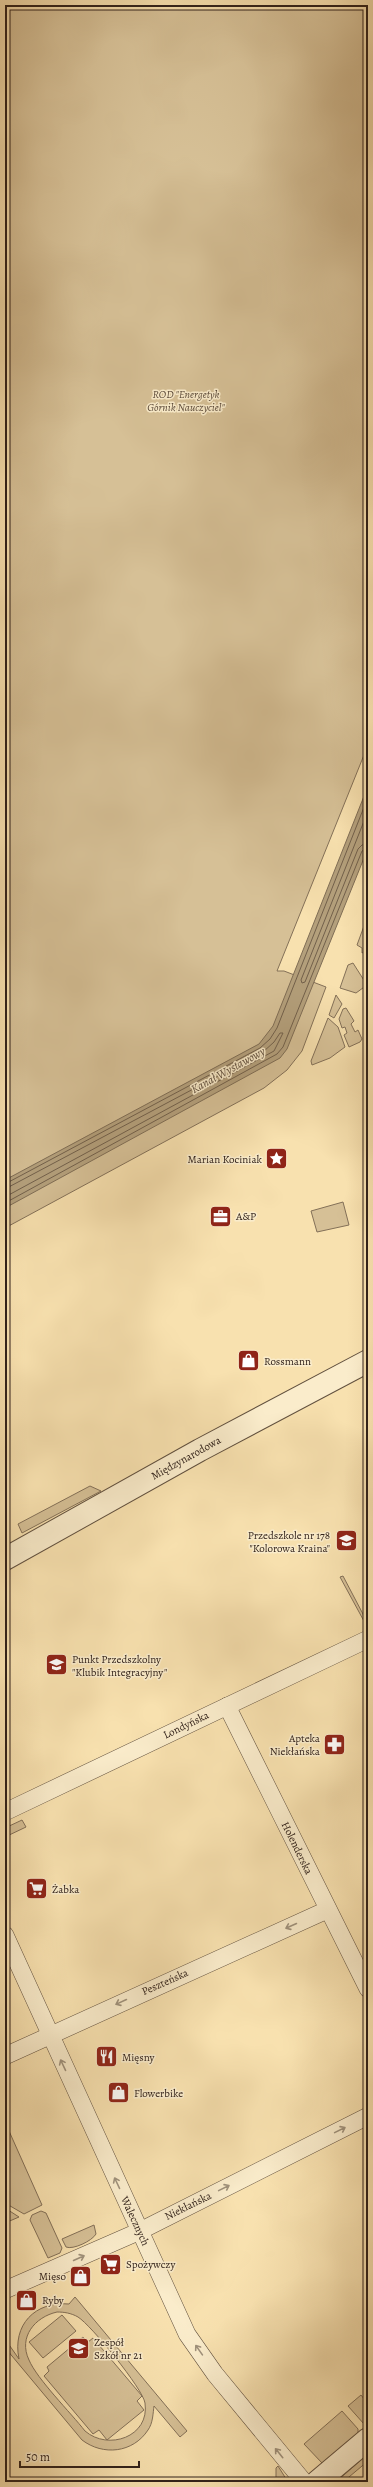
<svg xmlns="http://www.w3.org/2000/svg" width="373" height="2487" font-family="Alegreya,serif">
<rect width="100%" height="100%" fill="#f8e1af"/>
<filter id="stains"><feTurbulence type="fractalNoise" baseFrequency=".005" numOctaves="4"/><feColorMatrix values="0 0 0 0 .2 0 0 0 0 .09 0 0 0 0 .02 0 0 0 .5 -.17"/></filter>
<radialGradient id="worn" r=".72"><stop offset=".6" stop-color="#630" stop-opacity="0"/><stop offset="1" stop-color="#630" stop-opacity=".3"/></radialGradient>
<g fill="#d6c096" stroke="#837058" fill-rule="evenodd">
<path d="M5 5H368V745L277 971H284L326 987 302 1051 287 1070 264 1088 5 1228Z"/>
<path d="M368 915V950L362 953V948L357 945Z"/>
<path d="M353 963 367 985 356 993 340 988 348 965Z"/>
<path d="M336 995 342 1004 334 1018 329 1015Z"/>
<path d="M346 1008 354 1021 351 1024 355 1032 358 1030 362 1039 360 1042 349 1047 344 1035 347 1033 345 1027 342 1028 339 1019 343 1009Z"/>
<path d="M328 1018 338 1027 345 1047 330 1058 312 1065 311 1061Z"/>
<path d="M343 1202 349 1225 317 1232 311 1211Z"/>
<path d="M90 1486 101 1491 22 1533 18 1524Z"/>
<path d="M343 1576 364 1616 368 1614V1622L365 1623 340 1577Z"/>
<path d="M22 1820 26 1827 5 1837V1828Z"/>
<path d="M5 2122 42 2205 24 2214 5 2203Z"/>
<path d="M5 2208 19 2217 5 2223Z"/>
<path d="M41 2211 46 2213 62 2248 60 2253 48 2258 30 2220 32 2215Z"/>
<path d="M94 2225 96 2234C92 2241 73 2250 66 2247L62 2239Z"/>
<path d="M75 2297 187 2431 180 2437 154 2406C153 2413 153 2423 148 2430 133 2453 103 2456 82 2440L7 2350 5 2352V2339L19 2359C12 2325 35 2301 69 2304ZM57 2312C64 2312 71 2313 78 2317 91 2325 143 2389 145 2403 150 2437 108 2451 85 2431 71 2413 37 2379 29 2360 18 2337 35 2317 57 2312Z"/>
<path d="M62 2315 76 2331 43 2358 29 2342Z"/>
<path d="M83 2337 88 2342 93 2338 142 2396 137 2401 144 2410 107 2440 99 2430 93 2434 44 2376 49 2371 47 2367Z"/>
<path d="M361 2395 368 2404V2425L364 2424 348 2406Z"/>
<path d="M342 2411 358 2429V2434L322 2463 304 2444Z"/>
<path d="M368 2454V2461L343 2482 337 2481Z"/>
<path d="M278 2466 288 2482H276V2468Z"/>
</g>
<path fill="#b4a07c" stroke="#7f6d55" d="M368 786V848L287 1049 280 1058 5 1208V1180L259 1044 273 1026Z"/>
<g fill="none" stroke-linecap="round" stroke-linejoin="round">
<g stroke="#72604b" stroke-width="1">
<path d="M368 811 301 980 302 983 305 982 358 849 362 845 368 843"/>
<path d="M5 1184 260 1048 270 1039 277 1028 368 797"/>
<path d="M5 1189 263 1052 274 1042 280 1033H283L274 1051 5 1197"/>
<path d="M5 1203 277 1054 283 1047 362 851 368 848"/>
</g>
<defs>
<g id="minor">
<path d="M227 1706 368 1989"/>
<path d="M5 1812 368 1639"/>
<path d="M5 1935 187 2334 215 2374 304 2482"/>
<path d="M5 2056 327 1910"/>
<path d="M5 2290 140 2231 368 2116"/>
</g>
<g id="tertiary">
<path d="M5 1559 200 1450 368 1361"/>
<path d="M317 2482 368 2439"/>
</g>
</defs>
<use href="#minor" stroke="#62513f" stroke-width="18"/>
<use href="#tertiary" stroke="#62513f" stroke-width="24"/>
<use href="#minor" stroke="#faeccb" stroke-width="17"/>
<use href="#tertiary" stroke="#faeccb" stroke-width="22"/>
</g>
<defs><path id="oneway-shaft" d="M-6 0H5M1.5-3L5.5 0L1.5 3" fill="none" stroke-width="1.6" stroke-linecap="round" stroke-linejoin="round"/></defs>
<g stroke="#9f917b">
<use href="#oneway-shaft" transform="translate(291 1926) rotate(156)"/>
<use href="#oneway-shaft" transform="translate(121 2002) rotate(155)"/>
<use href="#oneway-shaft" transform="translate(63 2065) rotate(-115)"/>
<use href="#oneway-shaft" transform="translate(340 2130) rotate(-26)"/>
<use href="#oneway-shaft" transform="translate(117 2183) rotate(-115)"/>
<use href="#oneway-shaft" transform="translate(224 2188) rotate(-26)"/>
<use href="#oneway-shaft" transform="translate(79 2258) rotate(-24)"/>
<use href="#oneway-shaft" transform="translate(199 2350) rotate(-125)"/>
<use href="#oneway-shaft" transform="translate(279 2453) rotate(-129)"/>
</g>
<defs>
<symbol id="sight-square" viewBox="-11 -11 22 22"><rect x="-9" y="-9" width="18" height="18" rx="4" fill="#8f2418" stroke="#faeccb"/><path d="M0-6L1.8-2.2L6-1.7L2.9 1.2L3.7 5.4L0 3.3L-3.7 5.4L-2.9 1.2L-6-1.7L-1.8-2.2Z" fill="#fff"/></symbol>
<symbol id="office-square" viewBox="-11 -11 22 22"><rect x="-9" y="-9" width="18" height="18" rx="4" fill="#8f2418" stroke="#faeccb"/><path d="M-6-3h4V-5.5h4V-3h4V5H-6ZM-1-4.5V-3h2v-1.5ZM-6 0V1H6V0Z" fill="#fff"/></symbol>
<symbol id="shop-square" viewBox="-11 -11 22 22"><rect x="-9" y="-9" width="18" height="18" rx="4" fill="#8f2418" stroke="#faeccb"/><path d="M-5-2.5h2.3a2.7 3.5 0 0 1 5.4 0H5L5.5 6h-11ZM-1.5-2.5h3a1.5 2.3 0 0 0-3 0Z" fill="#fff"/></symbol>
<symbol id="school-square" viewBox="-11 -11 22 22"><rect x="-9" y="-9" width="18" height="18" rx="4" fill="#8f2418" stroke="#faeccb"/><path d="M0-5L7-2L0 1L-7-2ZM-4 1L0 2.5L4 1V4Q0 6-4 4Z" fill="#fff"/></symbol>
<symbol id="pharmacy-square" viewBox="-11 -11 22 22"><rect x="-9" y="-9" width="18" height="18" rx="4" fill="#8f2418" stroke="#faeccb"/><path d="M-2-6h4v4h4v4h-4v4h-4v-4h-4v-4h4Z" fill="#fff"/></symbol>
<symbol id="supermarket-square" viewBox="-11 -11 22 22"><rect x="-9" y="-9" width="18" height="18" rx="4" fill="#8f2418" stroke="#faeccb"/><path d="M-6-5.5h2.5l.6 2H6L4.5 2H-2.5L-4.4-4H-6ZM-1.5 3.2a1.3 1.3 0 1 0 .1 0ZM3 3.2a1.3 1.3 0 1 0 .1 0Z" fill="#fff"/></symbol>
<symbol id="restaurant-square" viewBox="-11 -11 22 22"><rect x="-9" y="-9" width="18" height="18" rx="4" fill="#8f2418" stroke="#faeccb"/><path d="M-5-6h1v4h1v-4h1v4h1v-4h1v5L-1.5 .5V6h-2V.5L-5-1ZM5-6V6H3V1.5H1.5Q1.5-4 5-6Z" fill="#fff"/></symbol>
</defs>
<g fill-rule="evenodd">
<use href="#sight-square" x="264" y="1146" width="25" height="25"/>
<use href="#office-square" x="208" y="1204" width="25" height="25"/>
<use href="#shop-square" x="236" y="1348" width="25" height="25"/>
<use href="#school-square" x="334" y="1528" width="25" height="25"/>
<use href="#school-square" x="44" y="1652" width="25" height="25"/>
<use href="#pharmacy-square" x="322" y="1732" width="25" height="25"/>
<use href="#supermarket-square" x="24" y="1876" width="25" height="25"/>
<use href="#restaurant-square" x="94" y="2044" width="25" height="25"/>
<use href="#shop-square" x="106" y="2080" width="25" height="25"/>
<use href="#supermarket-square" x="98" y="2252" width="25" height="25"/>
<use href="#shop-square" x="68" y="2264" width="25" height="25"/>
<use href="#shop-square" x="14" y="2288" width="25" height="25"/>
<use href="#school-square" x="66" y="2336" width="25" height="25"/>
</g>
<g text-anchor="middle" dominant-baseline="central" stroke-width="3" stroke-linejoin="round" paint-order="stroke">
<g font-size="11" font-style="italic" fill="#5a4939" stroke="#faeccb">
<text x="186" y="394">ROD "Energetyk<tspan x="186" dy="13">Górnik Nauczyciel"</tspan></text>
</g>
<g font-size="11" fill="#30211a" stroke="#faeccb" text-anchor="start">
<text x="262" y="1159" text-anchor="end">Marian Kociniak</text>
<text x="236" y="1216">A&amp;P</text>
<text x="264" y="1361">Rossmann</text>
<text x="330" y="1535" text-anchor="end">Przedszkole nr 178<tspan x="330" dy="13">"Kolorowa Kraina"</tspan></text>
<text x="72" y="1659">Punkt Przedszkolny<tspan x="72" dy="13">"Klubik Integracyjny"</tspan></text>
<text x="320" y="1738" text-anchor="end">Apteka<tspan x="320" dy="13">Niekłańska</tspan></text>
<text x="52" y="1889">Żabka</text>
<text x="122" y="2057">Mięsny</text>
<text x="134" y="2093">Flowerbike</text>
<text x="126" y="2264">Spożywczy</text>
<text x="66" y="2276" text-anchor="end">Mięso</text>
<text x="42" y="2300">Ryby</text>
<text x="94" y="2342">Zespół<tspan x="94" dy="13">Szkół nr 21</tspan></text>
</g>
<g font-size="11" fill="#30211a" stroke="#faeccb">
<text transform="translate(186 1458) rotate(-29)">Międzynarodowa</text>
<text transform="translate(186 1725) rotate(-26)">Londyńska</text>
<text transform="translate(297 1848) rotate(64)">Holenderska</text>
<text transform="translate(165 1982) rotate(-24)">Peszteńska</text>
<text transform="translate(188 2206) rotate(-26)">Niekłańska</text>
<text transform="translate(135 2221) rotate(65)">Walecznych</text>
</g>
<g font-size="12" font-style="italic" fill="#5e4d3c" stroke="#faeccb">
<text transform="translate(228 1070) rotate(-29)">Kanał Wystawowy</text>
</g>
</g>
<rect width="373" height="2487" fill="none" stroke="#f8e1af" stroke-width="20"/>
<rect x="6" y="6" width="361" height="2475" fill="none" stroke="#30211a" stroke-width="2"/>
<rect x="10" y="10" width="353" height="2467" fill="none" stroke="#30211a"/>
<path d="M20 2461v6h119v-6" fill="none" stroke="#30211a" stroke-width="2"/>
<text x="26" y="2461" font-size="12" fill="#30211a" stroke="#faeccb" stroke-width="3" paint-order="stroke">50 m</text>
<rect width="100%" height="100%" filter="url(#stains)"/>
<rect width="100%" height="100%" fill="url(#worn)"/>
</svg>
